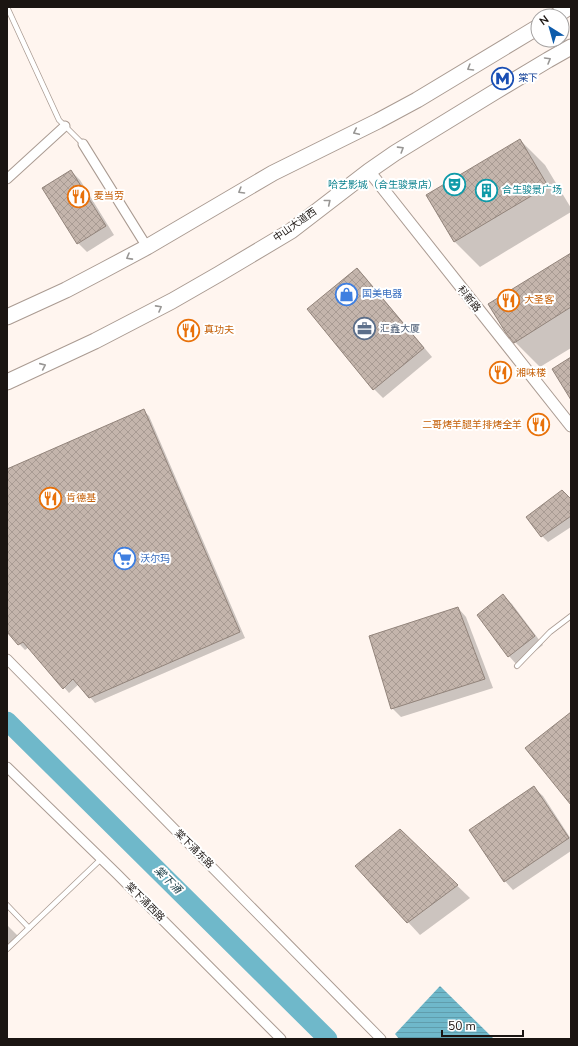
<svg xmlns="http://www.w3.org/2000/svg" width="578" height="1046" font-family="'Nunito Sans','Noto Sans SC',sans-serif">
<defs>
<pattern id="water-rules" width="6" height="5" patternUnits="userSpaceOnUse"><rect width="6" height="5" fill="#6fb8ca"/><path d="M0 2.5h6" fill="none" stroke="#609dac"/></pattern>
<pattern id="building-cross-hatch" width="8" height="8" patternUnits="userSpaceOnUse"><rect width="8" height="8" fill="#c4b5ac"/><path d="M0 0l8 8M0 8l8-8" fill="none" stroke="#a89b93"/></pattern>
</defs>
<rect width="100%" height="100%" fill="#fff5ef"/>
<path fill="url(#water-rules)" d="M440 986 494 1039H399L395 1034Z"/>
<g fill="#0003">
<path d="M520 140 545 165 571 208V212L480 267 455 242Z"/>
<path d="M71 171 80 180 114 235 87 252 78 243Z"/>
<path d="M571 254V348L540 367 515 342Z"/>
<path d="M357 269 366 278 432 357 383 398 374 389Z"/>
<path d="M144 411 149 416 245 638 95 703 79 684 69 693 29 647 25 650 7 631V471Z"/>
<path d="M571 500V527L548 542 542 536Z"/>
<path d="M503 595 512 604 543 645 517 665 509 656Z"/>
<path d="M458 608 466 617 493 688 401 717 392 708Z"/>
<path d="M534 788 543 796 571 839V851L513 890 505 881 470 831Z"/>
<path d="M400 831 470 898 420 935 408 922Z"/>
<path d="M7 925 19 937 7 948Z"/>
</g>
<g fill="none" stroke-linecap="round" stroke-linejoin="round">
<path stroke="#6fb8ca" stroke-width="19" d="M7 721 328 1039"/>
</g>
<g fill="url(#building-cross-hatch)" stroke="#92847b">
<path d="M520 139 548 186 454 242 426 195Z"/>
<path d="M71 170 106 226 77 244 42 188Z"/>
<path d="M571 253V307L514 343 506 333 488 304Z"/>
<path d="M357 268 424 348 373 390 307 309Z"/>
<path d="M571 357V400L552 369Z"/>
<path d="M144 409 240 632 89 698 73 679 63 689 23 642 18 645 7 632V469Z"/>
<path d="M562 490 571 499V516L541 537 526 517Z"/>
<path d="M503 594 535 636 508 657 477 615Z"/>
<path d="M458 607 485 679 391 709 369 636Z"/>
<path d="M571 712V805L525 748Z"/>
<path d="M534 786 569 838 504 882 469 830Z"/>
<path d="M400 829 458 885 407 923 355 866Z"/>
</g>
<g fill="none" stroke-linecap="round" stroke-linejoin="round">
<defs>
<g id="service">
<path d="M7 7 59 120 83 144"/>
<path d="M517 666 550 632 571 616"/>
<path d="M7 905 29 928"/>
<path d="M7 949 101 859"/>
</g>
<g id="minor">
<path d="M83 144 147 247"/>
<path d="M7 179 65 126"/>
<path d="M7 659 381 1039"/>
<path d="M7 767 117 874 281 1039"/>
</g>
<path id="tertiary" d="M369 171 571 426"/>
<g id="trunk">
<path d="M556 16 569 7"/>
<path d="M7 317 66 290 104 270 147 247 273 173 378 121 417 100 538 27"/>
<path d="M7 382 95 341 172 301 219 274 291 231 369 171 395 153 493 93 548 60 571 47"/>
</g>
</defs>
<use href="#service" stroke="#aa9b92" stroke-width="6"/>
<use href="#minor" stroke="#aa9b92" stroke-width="11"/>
<use href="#tertiary" stroke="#aa9b92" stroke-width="13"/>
<use href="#trunk" stroke="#aa9b92" stroke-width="17"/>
<use href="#service" stroke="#fff" stroke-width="4.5"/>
<use href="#minor" stroke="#fff" stroke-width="9"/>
<use href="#tertiary" stroke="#fff" stroke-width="11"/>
<use href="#trunk" stroke="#fff" stroke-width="15"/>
</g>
<defs><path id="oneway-chevron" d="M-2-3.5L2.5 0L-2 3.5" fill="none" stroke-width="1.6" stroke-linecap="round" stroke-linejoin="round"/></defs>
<g stroke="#989694">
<use href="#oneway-chevron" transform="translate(548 60) rotate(-30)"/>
<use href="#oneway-chevron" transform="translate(470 68) rotate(149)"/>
<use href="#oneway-chevron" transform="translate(356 132) rotate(155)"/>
<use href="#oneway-chevron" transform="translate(401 149) rotate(-32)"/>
<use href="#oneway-chevron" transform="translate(241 191) rotate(149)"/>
<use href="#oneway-chevron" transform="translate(328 202) rotate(-39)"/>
<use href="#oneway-chevron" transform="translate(129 257) rotate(151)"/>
<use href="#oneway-chevron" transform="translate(159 308) rotate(-29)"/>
<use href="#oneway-chevron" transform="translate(43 366) rotate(-24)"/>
</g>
<defs>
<symbol id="metro-ring" viewBox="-11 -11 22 22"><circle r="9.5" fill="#fff" stroke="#1a4fb4" stroke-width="1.5"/><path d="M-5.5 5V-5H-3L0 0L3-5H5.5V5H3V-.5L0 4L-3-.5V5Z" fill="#1a4fb4"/></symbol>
<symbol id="theatre-ring" viewBox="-11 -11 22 22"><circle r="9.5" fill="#fff" stroke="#0f9aa8" stroke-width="1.5"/><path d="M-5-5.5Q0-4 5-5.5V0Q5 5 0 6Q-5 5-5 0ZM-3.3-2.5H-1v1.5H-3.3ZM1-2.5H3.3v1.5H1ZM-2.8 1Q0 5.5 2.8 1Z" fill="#0f9aa8"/></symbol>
<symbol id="building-ring" viewBox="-11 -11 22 22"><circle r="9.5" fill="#fff" stroke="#0f9aa8" stroke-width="1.5"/><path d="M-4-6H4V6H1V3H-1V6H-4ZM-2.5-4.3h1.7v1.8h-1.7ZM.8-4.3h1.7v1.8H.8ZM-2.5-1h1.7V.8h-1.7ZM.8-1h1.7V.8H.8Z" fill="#0f9aa8"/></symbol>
<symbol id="restaurant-ring" viewBox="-11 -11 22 22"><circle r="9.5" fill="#fff" stroke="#e8710a" stroke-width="1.5"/><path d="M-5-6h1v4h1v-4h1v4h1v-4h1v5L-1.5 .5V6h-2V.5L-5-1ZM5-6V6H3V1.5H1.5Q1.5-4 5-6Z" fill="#e8710a"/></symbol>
<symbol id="shop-ring" viewBox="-11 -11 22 22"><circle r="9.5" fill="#fff" stroke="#3f7fe0" stroke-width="1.5"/><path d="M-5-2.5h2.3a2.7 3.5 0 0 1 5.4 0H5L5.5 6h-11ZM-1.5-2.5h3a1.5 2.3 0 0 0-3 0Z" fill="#3f7fe0"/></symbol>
<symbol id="office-ring" viewBox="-11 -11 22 22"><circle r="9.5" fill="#fff" stroke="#5c6f8a" stroke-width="1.5"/><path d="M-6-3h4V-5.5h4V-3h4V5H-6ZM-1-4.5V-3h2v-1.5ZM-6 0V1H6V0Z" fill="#5c6f8a"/></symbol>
<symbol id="supermarket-ring" viewBox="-11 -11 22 22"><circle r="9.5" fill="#fff" stroke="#3f7fe0" stroke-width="1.5"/><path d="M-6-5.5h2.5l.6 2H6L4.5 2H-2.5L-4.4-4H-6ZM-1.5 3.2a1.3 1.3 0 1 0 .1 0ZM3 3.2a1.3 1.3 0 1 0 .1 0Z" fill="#3f7fe0"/></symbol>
</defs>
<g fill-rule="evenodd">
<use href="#metro-ring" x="490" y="66" width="25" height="25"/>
<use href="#theatre-ring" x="442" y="172" width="25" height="25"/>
<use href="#building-ring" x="474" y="178" width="25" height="25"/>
<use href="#restaurant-ring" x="66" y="184" width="25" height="25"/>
<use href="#shop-ring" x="334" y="282" width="25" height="25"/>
<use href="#restaurant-ring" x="496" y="288" width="25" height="25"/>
<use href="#office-ring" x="352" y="316" width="25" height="25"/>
<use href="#restaurant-ring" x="176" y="318" width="25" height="25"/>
<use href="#restaurant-ring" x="488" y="360" width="25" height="25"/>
<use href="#restaurant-ring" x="526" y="412" width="25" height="25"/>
<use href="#restaurant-ring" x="38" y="486" width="25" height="25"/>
<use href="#supermarket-ring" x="112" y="546" width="25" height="25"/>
</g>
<g text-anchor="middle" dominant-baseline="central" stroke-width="4" stroke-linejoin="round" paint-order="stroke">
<g font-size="10" fill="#164399" stroke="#fff" text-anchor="start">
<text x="518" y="78">棠下</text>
</g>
<g font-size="10" fill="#0d838f" stroke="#fff" text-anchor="end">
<text x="438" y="185">哈艺影城（合生骏景店）</text>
<text x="502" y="190" text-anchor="start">合生骏景广场</text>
</g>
<g font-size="10" fill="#c56008" stroke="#fff" text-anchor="start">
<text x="94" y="196">麦当劳</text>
<text x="524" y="300">大圣客</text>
<text x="204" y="330">真功夫</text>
<text x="516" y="373">湘味楼</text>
<text x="522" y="425" text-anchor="end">二哥烤羊腿羊排烤全羊</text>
<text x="66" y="498">肯德基</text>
</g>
<g font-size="10" fill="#1b1512" stroke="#fff">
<text transform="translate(295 225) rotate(-35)">中山大道西</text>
<text transform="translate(469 299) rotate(51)">科新路</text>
<text transform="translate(194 849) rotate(45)">棠下涌东路</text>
<text transform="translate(145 902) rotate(45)">棠下涌西路</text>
</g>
<g font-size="10" fill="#366cbe" stroke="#fff" text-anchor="start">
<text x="362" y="294">国美电器</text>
<text x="140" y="559">沃尔玛</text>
</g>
<g font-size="10" fill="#4e5e75" stroke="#fff" text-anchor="start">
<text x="380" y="329">汇鑫大厦</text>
</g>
<g font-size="11" font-style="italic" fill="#1a3d46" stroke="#fff">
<text transform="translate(168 880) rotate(45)">棠下涌</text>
</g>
</g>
<rect width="578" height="1046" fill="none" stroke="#1b1512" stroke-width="16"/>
<g transform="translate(550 28) rotate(323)"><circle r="19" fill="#ffffff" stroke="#a4a1a0"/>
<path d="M0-3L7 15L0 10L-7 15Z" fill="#0e5cab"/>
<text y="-6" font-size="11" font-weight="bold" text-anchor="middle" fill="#1b1512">N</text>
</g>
<path d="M442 1030v6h81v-6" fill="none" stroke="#1b1512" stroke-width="2"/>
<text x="448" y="1030" font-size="12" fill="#1b1512" stroke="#ffffff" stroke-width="3" paint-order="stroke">50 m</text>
</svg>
